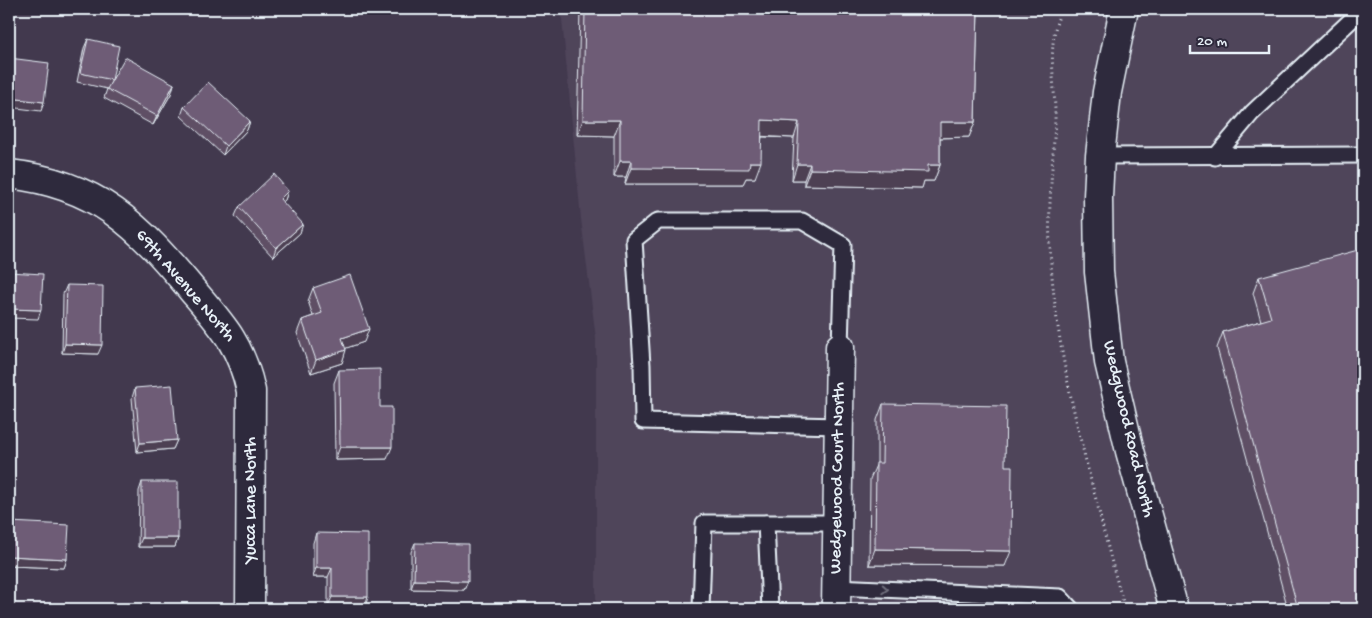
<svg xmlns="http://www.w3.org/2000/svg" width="1372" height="618" font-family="'Gochi Hand',sans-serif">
<rect width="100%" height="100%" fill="#42394e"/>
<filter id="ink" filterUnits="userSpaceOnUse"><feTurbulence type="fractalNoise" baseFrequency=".02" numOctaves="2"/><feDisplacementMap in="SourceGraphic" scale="10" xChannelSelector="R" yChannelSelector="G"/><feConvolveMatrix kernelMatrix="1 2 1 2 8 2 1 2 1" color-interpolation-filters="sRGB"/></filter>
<g filter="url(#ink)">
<path fill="#4f445a" d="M561 9H1363V609H596V339L581 219Z"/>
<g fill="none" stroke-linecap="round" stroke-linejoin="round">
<defs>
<g id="lane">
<path d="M1100 156 1363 155"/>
<path d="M1215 157 1252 113 1363 9"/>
<path d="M839 426 643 421 642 365 634 240 658 221H802L843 245 840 347"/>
<path d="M766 523 770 609"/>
<path d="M836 587 1060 597 1071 609"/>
<path d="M701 609 704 523H837"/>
</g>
<g id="street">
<path d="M9 174C98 184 138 225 193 291 223 326 241 345 251 391L250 609"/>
<path d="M836 609 840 347"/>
</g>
<path id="secondary" d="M1124 9 1107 92 1100 156 1098 197 1099 272 1109 362 1130 451 1174 609"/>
</defs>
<use href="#lane" stroke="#e8f1f8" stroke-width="19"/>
<use href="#street" stroke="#e8f1f8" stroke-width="31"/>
<use href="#secondary" stroke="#e8f1f8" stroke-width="31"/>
<path stroke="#e8f1f8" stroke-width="3" stroke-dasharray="1 4" stroke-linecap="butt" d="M1062 9C1045 44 1056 83 1055 121 1053 163 1048 204 1050 246 1054 335 1075 421 1098 507 1106 541 1115 575 1125 609"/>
<use href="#lane" stroke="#2f2a3d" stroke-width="15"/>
<use href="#street" stroke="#2f2a3d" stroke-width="28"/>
<use href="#secondary" stroke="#2f2a3d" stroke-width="28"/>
</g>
<g fill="#5f4f65" stroke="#e8f1f8">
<path d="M580 9H978L975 122 969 137 940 138V165L934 181H924L922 188 804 185V180H792L794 138 762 137 755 178H746L743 184H625L626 177H614V136L577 135Z"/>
<path d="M88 39 112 80 110 84H174L171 94 153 125 104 98 107 89 77 82 84 48Z"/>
<path d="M184 107 250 121 247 130 223 155 181 116Z"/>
<path d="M288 191 285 200 283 202 300 233 273 257 235 216 239 207Z"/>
<path d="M1259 277 1363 609H1288L1217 348 1223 332 1261 321 1253 293Z"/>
<path d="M67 285 98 354 62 353 63 294Z"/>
<path d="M313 288 364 342 346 348 342 363 311 373 297 333 302 320 313 316 308 301Z"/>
<path d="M339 370 380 407 387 459 335 460 334 383Z"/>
<path d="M135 388 177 440 173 449 137 452 132 398Z"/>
<path d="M883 404 1005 466V566L869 565 870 479 877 463V420Z"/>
<path d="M142 482 178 538 175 547H138L139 491Z"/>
<path d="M10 522 67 559 64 568 9 566V527Z"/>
<path d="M316 533 365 607 328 606V577H313V543Z"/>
<path d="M415 543 468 581 464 590 411 589V552Z"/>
</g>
<g fill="#4d4053" stroke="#e8f1f8">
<path d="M174 84 171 94 153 125 157 116Z"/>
<path d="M9 98 44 102 41 111 9 107Z"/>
<path d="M583 120H620L614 136 577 135Z"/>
<path d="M762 120 799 122 794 138 756 136Z"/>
<path d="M250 121 247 130 223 155 226 146Z"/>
<path d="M940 122H975L969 137 935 138Z"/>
<path d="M620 161H631L626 177H614Z"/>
<path d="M750 162H761L755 178H746L743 184H625L631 168Z"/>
<path d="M797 164H810L804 180H792Z"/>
<path d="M928 165H940L934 181H924L922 188 804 185 810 169Z"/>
<path d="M288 191 285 200 276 208 280 199Z"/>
<path d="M303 224 300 233 273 257 276 248Z"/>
<path d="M9 309 41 310 38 319 9 318Z"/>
<path d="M369 329 364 342 338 351 342 338Z"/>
<path d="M65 344 102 345 98 354 62 353Z"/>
<path d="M346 350 342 363 311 373 316 360Z"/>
<path d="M177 440 173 449 137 452 140 443Z"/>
<path d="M340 447H392L387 459 335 460Z"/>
<path d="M142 538H178L175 547H138Z"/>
<path d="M875 549 1011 551 1005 566 869 565Z"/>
<path d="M9 556 67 559 64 568 9 566Z"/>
<path d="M316 568H332L328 577H313Z"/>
<path d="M414 580 468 581 464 590 411 589Z"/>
<path d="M332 597H368L365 607 328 606Z"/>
</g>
<g fill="#6e5c76" stroke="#e8f1f8">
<path d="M585 9H978L975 122H940V165H928V172L810 169V164H797L799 122 762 120 761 162H750L749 169 631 168V161H620V120H583Z"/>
<path d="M88 39 119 46 112 80 80 73Z"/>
<path d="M125 57 174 84 157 116 107 89Z"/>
<path d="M9 58 49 63 44 102 9 98Z"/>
<path d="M208 82 250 121 226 146 184 107Z"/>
<path d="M274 174 288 191 280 199 303 224 276 248 239 207Z"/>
<path d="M1358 250 1363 271V609H1298L1223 332 1271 318 1259 277Z"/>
<path d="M9 272 43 274 41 310 9 309Z"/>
<path d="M350 275 369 329 342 338 346 350 316 360 302 320 322 313 313 288Z"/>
<path d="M67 285 103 286 102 345 65 344Z"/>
<path d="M380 369V407H392V447H340L339 370Z"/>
<path d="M172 385 177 440 140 443 135 388Z"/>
<path d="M883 404 1006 406 1005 466H1012L1011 551 875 549 876 463H882Z"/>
<rect x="142" y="482" width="36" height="56"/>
<path d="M10 522 69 525 67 559 9 556Z"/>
<path d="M316 533 368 534V597H332V568H316Z"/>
<path d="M415 543 468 544V581L414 580Z"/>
</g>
<defs><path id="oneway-chevron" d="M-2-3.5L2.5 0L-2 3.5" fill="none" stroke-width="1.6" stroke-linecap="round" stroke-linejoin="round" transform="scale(1.25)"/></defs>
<use stroke="#70707e" href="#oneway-chevron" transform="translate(885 589) rotate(3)"/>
</g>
<g text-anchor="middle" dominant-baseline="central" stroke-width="4" stroke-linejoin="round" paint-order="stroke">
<g font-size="18" fill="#e8f1f8" stroke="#2f2a3d">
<text transform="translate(185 286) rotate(49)">69th Avenue North</text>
<text transform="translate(1128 429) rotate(77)">Wedgwood Road North</text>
<text transform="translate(838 478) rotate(-89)">Wedgewood Court North</text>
<text transform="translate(251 500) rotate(-90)">Yucca Lane North</text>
</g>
</g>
<rect width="1372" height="618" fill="none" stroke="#2f2a3d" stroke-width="30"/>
<rect x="15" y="15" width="1342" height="588" fill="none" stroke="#e8f1f8" stroke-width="2" filter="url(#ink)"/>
<path d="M1190 45v8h79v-8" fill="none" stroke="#e8f1f8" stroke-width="2.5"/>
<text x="1197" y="45" font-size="15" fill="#e8f1f8" stroke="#2f2a3d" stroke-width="4" paint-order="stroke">20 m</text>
</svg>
